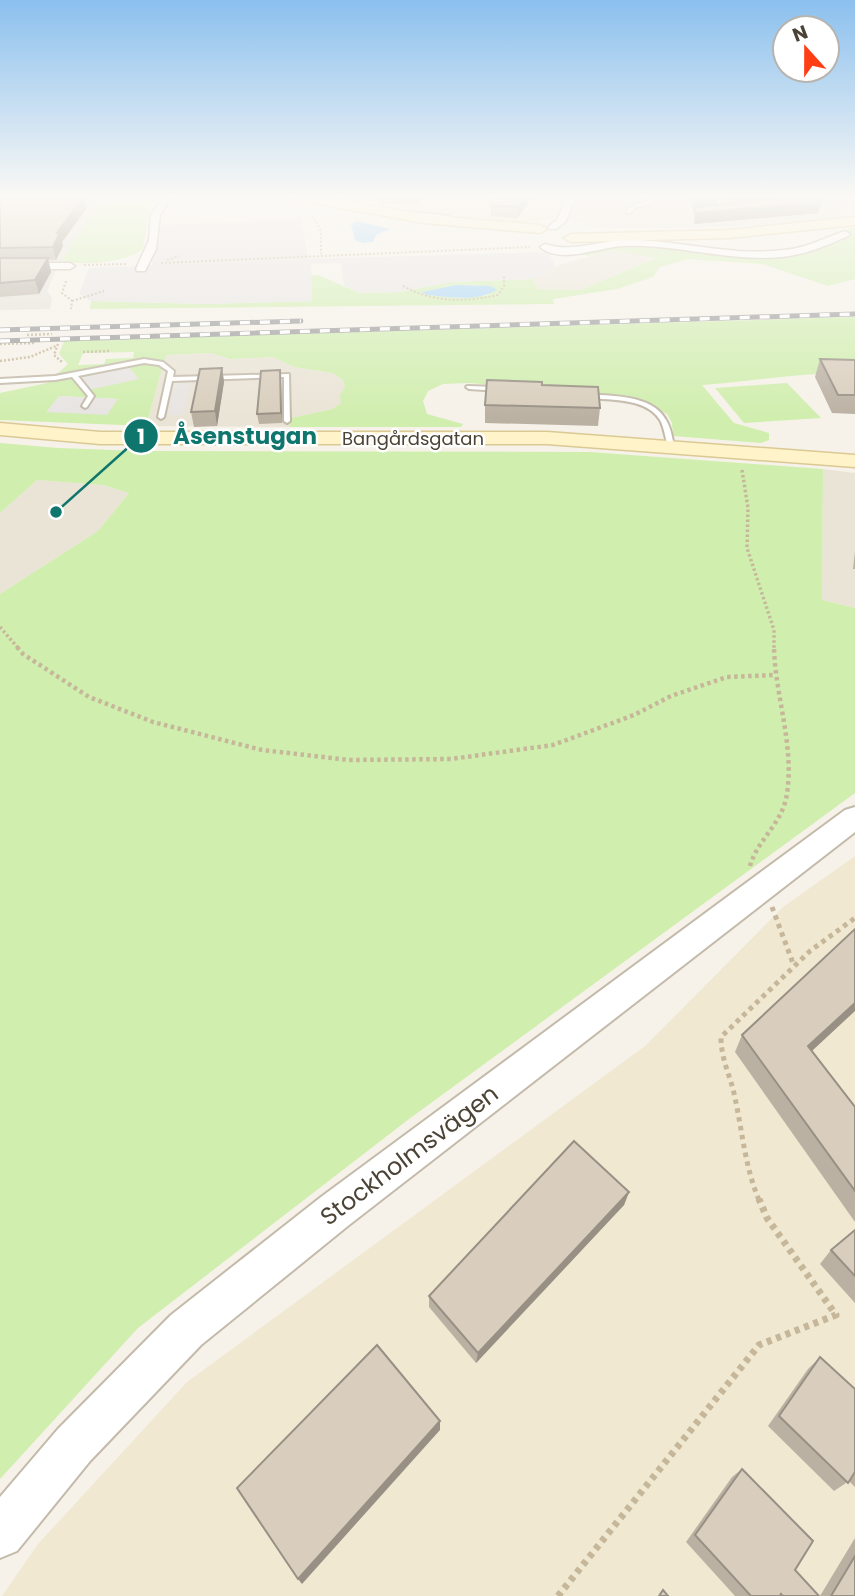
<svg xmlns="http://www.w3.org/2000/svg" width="855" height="1596" font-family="Poppins,sans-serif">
<rect width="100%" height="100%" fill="#f6f2e9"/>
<g fill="#eae4d6">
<path d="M566 195H855V203L843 213 849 216 791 223 694 228H598L573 220 554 219Z"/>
<path d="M614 250 657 257 580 290 537 289 533 279 561 264Z"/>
<path d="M211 353 230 359 273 357 294 367 332 373 342 379 345 387 341 403 332 409 291 418 289 427 146 426 166 355Z"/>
<path d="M823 469 855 473V608L822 600Z"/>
<path d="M37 480 103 485 129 493 98 531 0 594V513Z"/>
</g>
<path fill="#e5e1da" d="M0 195H104L100 204 57 267 47 291 52 298 50 309 0 310Z"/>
<g fill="#f0e8d1">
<path d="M339 195H566L554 219 512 223 436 219 336 202Z"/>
<path d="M855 856V1596H2L38 1544 187 1382 645 1046 783 907Z"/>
</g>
<g fill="#d0eeae" fill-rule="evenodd">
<path d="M104 195H164L150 206 143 249C124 263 85 266 61 261L100 204Z"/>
<path d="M855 227V279L828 286 762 264 688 259 660 267 653 277 617 289 553 299 554 304 90 309 91 301 205 304 312 301 311 276 318 275 360 293 400 292 450 282 533 279 538 289 580 290 656 258 614 250 588 256 577 253 581 250C598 248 616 245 634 245 648 244 663 248 677 249 736 256 796 264 849 233L847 229ZM456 285H478L489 295 463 298 426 295 423 292Z"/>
<path d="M855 317V373C804 372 753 381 702 385L734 423 769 433V440L761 443 673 436 672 423 667 414 638 399 618 395 468 383 443 384 428 391 423 401 427 414 463 424 461 427H289L291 418 332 409 341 403 340 395 345 387 342 379 332 373 294 367 273 357 230 359 211 353 166 355 146 426 0 420V393L47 383 68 364 59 354 64 341ZM134 352 133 358 106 359 104 364 78 365 83 353ZM59 396 117 399H118L47 412Z"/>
<path d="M787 383 821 418 744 423 715 388Z"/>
<path d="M0 443 58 448 141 451 590 452 823 469 822 600 855 608V793L409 1119 138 1328 0 1479V594L98 531 129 493 103 485 37 480 0 513Z"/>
</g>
<g fill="#e7e4e1">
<path d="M301 219 308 259 548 252 556 267 533 279 450 282 400 292 360 293 344 285 341 263 311 264 312 301 205 304 91 301 79 294 89 268 152 265 159 225Z"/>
<path d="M129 367 139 379 88 390 79 378Z"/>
<path d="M190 382 184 415H168L174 383Z"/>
<path d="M59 396 118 399 107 415 46 412Z"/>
</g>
<g fill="#9fd2f8">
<path d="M357 221 390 229 376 235 373 242 362 243 355 240 351 224Z"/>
<path d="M456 285 491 286 497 290C476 302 450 297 426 295L422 292Z"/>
</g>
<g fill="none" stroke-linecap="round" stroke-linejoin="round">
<defs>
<g id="service">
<path d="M650 195H654L652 203 635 208 630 213H626L631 206 648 201Z"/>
<path d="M714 195H718L724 211H730V213L720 214Z"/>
<path d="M401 211 447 216 456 219V223L452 224V221L446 218 399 213Z"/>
<path d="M144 359 163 362 174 371 173 377 289 374 290 421 287 423 284 421V377L172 381 164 417 161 419 158 417 168 371 159 365 144 363 78 376 94 396 87 407 85 408 82 406 88 396 72 377 55 380 0 383V379L55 376Z"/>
<path d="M467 386 499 387 502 389 499 391 469 389 466 387Z"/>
<path d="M585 394C610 396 652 394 666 420 671 428 672 437 674 446L671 448 668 446C665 437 664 427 660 420 645 396 606 401 583 397V395Z"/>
</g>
<g id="minor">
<path d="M166 195H175L160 214 156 249 145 271H137L136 269 149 240 151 214Z"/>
<path d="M568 195H576L566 221 556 229H550L548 227 557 220Z"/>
<path d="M845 231 850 234 848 236C826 246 807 254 782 257 729 262 676 244 623 246 598 247 561 265 540 247L545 244C572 253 597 241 624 240 677 239 731 257 784 250 807 248 824 238 845 231Z"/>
<path d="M0 263H70L75 266 70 269H0Z"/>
</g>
<path id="tertiary" d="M855 807V832L349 1225 201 1345 90 1461 17 1551 0 1558V1497L58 1429 171 1315 321 1197 845 810Z"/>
<g id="secondary">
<path d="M285 195H311L424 215 540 225 547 229 540 233 424 223 291 199Z"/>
<path d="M855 217V225L729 238 571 242 564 238 571 234 729 230Z"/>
<path d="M0 423 100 432H547L855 455V467L547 444H100L0 435Z"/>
</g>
</defs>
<use href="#service" stroke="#c3baaa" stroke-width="4"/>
<use href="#minor" stroke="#c3baaa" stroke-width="3"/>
<use href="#tertiary" stroke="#c3baaa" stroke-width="4"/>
<use href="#secondary" stroke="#dbc994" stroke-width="3"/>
<g stroke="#c6b79a" stroke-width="2" stroke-dasharray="2 2" stroke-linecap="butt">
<path d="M312 215 321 231V254"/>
<path d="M167 260 179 256"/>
<path d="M161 263 530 247"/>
<path d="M84 265 128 264"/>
<path d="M66 281 62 293 72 301 71 309"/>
<path d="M403 286C434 303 465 302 498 295L504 286V275"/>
<path d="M72 301 104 291"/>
</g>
<g stroke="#c6b79a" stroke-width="2.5" stroke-dasharray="2 2" stroke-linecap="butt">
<path d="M27 335 52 334"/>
<path d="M0 344 35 343"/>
<path d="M58 344 54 355 62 362"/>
<path d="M83 352 110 351"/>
<path d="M0 361 30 357 56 346"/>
</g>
<g stroke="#c6b79a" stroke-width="3.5" stroke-dasharray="2.5 2.5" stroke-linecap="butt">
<path d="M742 470 748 508 747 548 774 630V648"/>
<path d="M0 627 18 648"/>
</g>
<g stroke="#c6b79a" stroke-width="4.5" stroke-dasharray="3.5 3.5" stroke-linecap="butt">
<path d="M17 647 23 654 89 697 153 722 262 750 349 760 451 759 553 745 634 715 671 696 727 677 775 675"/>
<path d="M750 866C757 841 780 825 786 799 796 749 775 697 774 647"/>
</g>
<g stroke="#c6b79a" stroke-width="5" stroke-dasharray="4.5 4.5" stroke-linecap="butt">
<path d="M772 907 794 966"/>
<path d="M759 1200C744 1165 742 1126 733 1089 728 1071 721 1057 721 1037L810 951 855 918"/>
</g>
<path stroke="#c6b79a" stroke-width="7" stroke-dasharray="5 5" stroke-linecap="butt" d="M558 1596 759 1345 836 1315 767 1218 759 1199"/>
<use href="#service" fill="#fff" fill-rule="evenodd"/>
<use href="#minor" fill="#fff" fill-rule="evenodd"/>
<use href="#tertiary" fill="#fff" fill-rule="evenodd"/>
<use href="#secondary" fill="#fff3c9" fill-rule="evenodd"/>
<defs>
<g id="rail">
<path d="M0 330 301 321"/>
<path d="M0 341 855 314"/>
</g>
</defs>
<use href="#rail" stroke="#989898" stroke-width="5"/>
<use href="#rail" stroke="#fff" stroke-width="3.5" stroke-dasharray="10" stroke-linecap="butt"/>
</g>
<g fill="#bbb1a3">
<path d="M0 195H39L36 197 87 208 62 242 63 246 56 260H48L51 272 39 294 0 297Z"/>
<path d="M373 195H424L418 205 380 203V199H373Z"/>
<path d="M534 195 517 218 491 216V205Z"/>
<path d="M691 195H716L718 199 716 205 724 204 721 195H780L779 200 784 199 785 197 783 195H810L821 202 818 213 694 224V212H693Z"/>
<path d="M820 359 855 360V414L832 413 815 377Z"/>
<path d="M222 368 224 382 217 426 194 427 191 412Z"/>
<path d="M280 370 282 423 259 424 257 414Z"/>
<path d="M542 385 600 408 598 426 485 423V405Z"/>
<path d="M855 551V569H853Z"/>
<path d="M742 1035 812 1051 855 1107V1222L735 1052Z"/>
<path d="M629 1192 624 1205 476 1363 429 1307V1296Z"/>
<path d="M855 1230V1303L820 1264 831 1250Z"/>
<path d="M820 1357 855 1389V1487L849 1481 834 1491 768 1426 808 1369Z"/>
<path d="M742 1469 795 1570 819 1596H735L686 1542 732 1477Z"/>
<path d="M855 1538V1596H820Z"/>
</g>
<g fill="#989084">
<path d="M16 195H39L15 209 12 197Z"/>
<path d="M419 195H424L418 205V196Z"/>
<path d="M527 195H534L517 218 518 207Z"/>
<path d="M751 195H780L779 201 726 208 728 198Z"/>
<path d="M84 196 87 208 62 242 63 246 56 260 53 247 57 233Z"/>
<path d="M718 199 716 210 695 207 694 212H693L694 201Z"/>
<path d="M821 202 818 213 694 224 696 213Z"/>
<path d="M48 258 51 272 39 294 35 280Z"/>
<path d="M222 368 224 382 217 426 215 411Z"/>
<path d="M280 370 281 380 282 423 281 413Z"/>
<path d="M855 1003V1011L799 1063 808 1046Z"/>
<path d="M629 1192 624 1205 476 1363 478 1353Z"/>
<path d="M440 1421V1430L302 1584 298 1579Z"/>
</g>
<g fill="#d9cebd" stroke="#989084" stroke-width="2">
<path d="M0 195H16L12 197 84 196 57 233H60L53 247 0 248Z"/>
<path d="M499 195H527L518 207 491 205Z"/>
<path d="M694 195H716L718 199 694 201Z"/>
<path d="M727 195H751L728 198Z"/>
<path d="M788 195H810L821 202 696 213 695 207 784 199Z"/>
<path d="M0 258H48L35 280 0 283Z"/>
<path d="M820 359 855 360V395H838Z"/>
<path d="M222 368 215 411 191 412 200 369Z"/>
<path d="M280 370 281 413 257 414 261 371Z"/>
<path d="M487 380 542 382V385L598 387 600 408 485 405Z"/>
<path d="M855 929V1003L808 1046 855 1107V1191L742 1035Z"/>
<path d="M574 1141 629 1192 478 1353 429 1296Z"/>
<path d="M855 1230V1276L831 1250Z"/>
<path d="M377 1345 440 1421 298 1579 237 1488Z"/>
<path d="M820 1357 855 1389V1472L848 1483 779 1416Z"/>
<path d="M742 1469 813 1541 795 1570 819 1596H783L781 1594 780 1596H751L695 1535Z"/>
<path d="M855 1556V1596H831Z"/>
<path d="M663 1590 668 1596H659Z"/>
</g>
<linearGradient id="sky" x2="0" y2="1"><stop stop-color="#8bc0ee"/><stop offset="0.47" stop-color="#fbf9f5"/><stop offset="1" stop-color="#fbf9f5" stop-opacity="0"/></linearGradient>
<rect width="855" height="418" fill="url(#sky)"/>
<g text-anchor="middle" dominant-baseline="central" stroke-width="5" stroke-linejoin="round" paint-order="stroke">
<g font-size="18" fill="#4b4336" stroke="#fff">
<text x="413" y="438">Bangårdsgatan</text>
</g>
<g font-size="24" fill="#4b4336" stroke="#fff">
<text transform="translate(409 1155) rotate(-37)">Stockholmsvägen</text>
</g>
</g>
<path fill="none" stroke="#0f766e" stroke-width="2.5" d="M56 512L141 436"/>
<g fill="#0f766e" stroke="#fff" stroke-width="2.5">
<circle cx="56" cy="512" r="7"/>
<circle cx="141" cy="436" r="18"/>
</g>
<g font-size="21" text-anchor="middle" font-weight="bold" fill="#fff">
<text x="141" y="444">1</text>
</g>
<g font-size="23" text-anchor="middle" font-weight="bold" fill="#0f766e" stroke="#fff" stroke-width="5" stroke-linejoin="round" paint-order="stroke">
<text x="245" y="444">Åsenstugan</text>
</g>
<g transform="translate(806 49) rotate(339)"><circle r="33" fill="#ffffff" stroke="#b7b4af" stroke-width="2"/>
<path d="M0-5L12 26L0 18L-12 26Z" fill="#ff3e16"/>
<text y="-10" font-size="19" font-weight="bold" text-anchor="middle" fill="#4b4336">N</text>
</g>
</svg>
